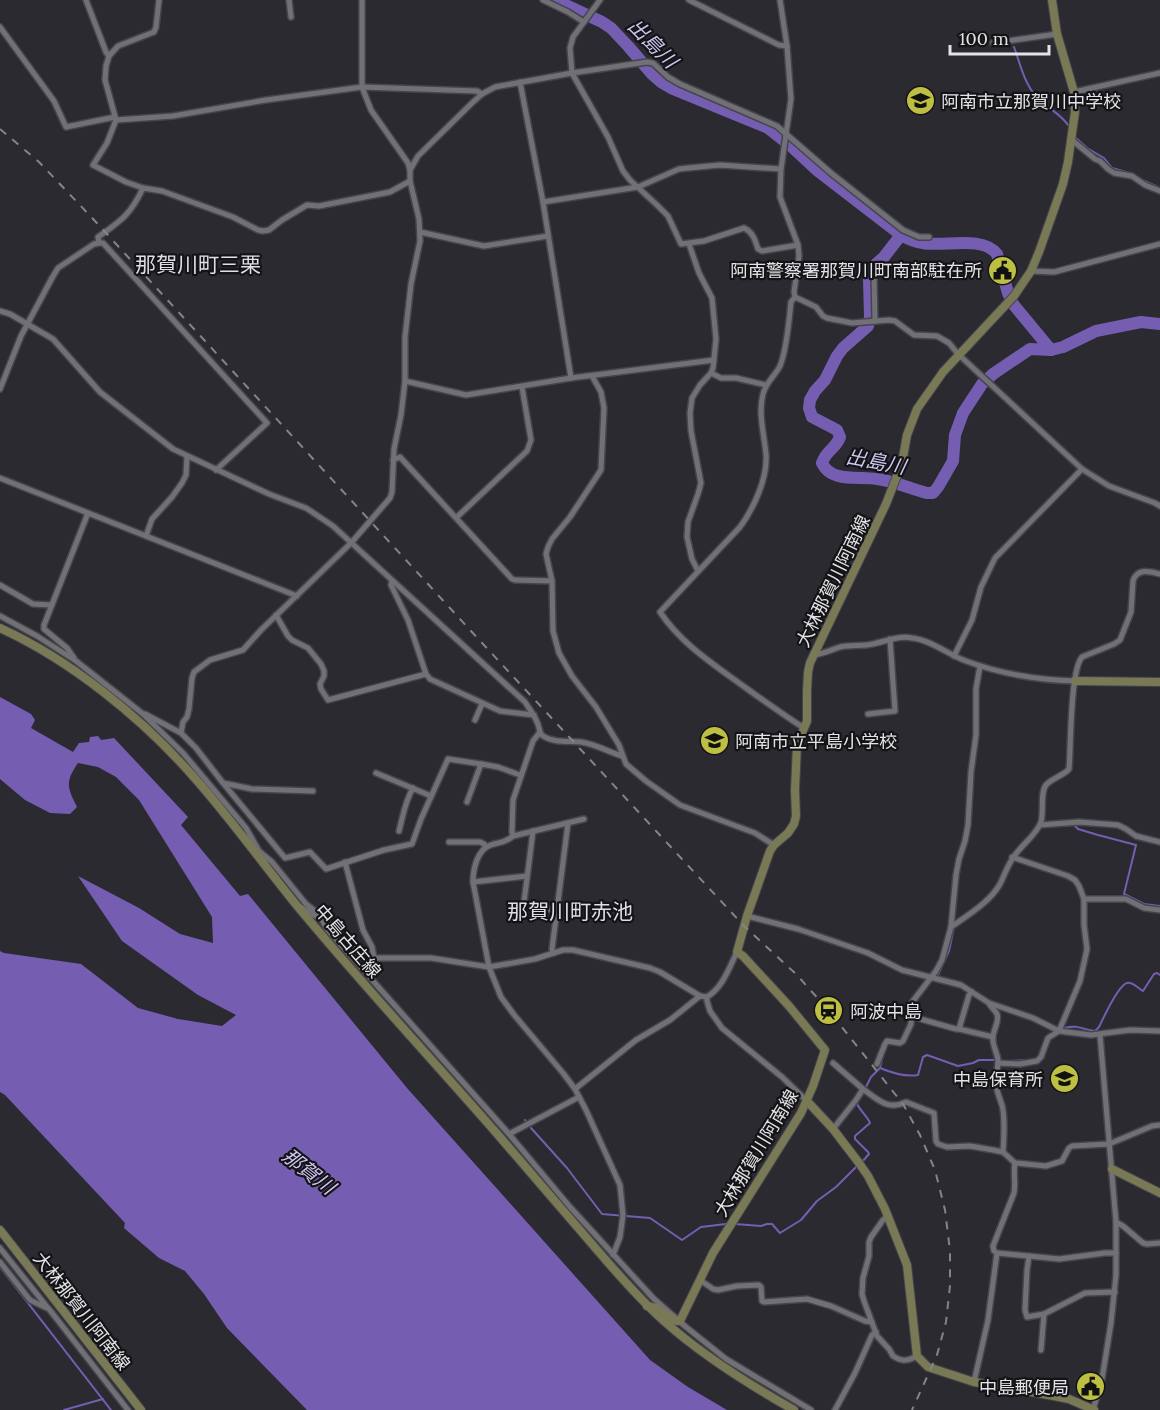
<svg xmlns="http://www.w3.org/2000/svg" width="1160" height="1410" font-family="Lora,'Noto Sans JP',serif">
<rect width="100%" height="100%" fill="#2b2a31"/>
<path fill="#755eb2" d="M0 697 31 714 35 720 31 728 73 752 79 743 89 742 90 737 98 736 101 740 114 738 188 817 181 825 240 896 248 894 407 1088 650 1360 688 1387 727 1410H307L227 1328 204 1294 185 1271 159 1258 124 1228 125 1223 5 1095 0 1092V951L4 953 81 964 138 1008 178 1019 222 1026 236 1015 198 995 122 941 78 876 139 908 180 934 213 943 212 917 139 800 116 777 98 767 78 763C65 782 67 787 77 807L70 814 50 813 25 800 0 779Z"/>
<g fill="none" stroke-linecap="round" stroke-linejoin="round">
<g stroke="#755eb2" stroke-width="2">
<path d="M1014 47C1020 63 1024 83 1036 96 1046 108 1059 112 1068 125"/>
<path d="M1076 138 1087 148 1104 158 1112 168 1133 174"/>
<path d="M1140 179 1158 187"/>
<path d="M1059 826 1074 825 1078 829 1098 835 1136 845 1124 894 1144 904 1160 906"/>
<path d="M938 975 949 951 954 927"/>
<path d="M913 1024 915 1021C914 1008 911 1009 919 997"/>
<path d="M1065 1028C1078 1024 1083 1030 1095 1031L1099 1027C1103 1019 1118 985 1127 983 1132 981 1139 989 1143 991L1154 974 1157 973 1160 975"/>
<path d="M1011 1061 1026 1060"/>
<path d="M880 1068C892 1073 906 1077 918 1075L923 1057 927 1055 958 1066 973 1063 979 1060H995"/>
<path d="M865 1089 871 1077 880 1068 883 1055"/>
<path d="M859 1099 857 1104C860 1110 869 1119 870 1123L855 1136V1139L868 1152 869 1154 862 1162"/>
<path d="M525 1120 526 1122"/>
<path d="M531 1128 567 1168 602 1214 650 1218 682 1240 701 1227 726 1224"/>
<path d="M735 1224 761 1226 767 1224H772L780 1233 801 1220 817 1201 836 1187 857 1166"/>
<path d="M0 1267 111 1410"/>
<path d="M64 1410 103 1399"/>
</g>
<g stroke="#755eb2" stroke-width="12">
<path d="M555 0 602 22 611 28 628 46 652 74 661 82 673 89 768 128 791 146 818 171 901 235C908 239 915 242 923 243 945 247 982 235 997 254L1008 293 1013 304 1051 350"/>
<path d="M901 235 884 257 875 265 871 271 869 279 870 317 868 326 843 348 837 356 825 380 815 391 810 400 809 408 812 417 837 430 840 437C835 450 826 450 822 463 831 483 859 476 877 479 894 481 911 489 927 493H933L938 487 953 461 955 435 963 413 982 384 993 374 1030 349 1051 350 1063 347 1096 331 1141 322 1160 324"/>
</g>
<defs>
<g id="street">
<path d="M86 0 106 52 109 56"/>
<path d="M289 0 291 17"/>
<path d="M543 0 568 12 584 22"/>
<path d="M600 0 573 37 570 48 572 73 608 137 623 171 630 180 658 206 668 216 681 244 704 241 744 228C753 232 755 240 758 249L762 251 798 245"/>
<path d="M689 0 779 45 787 46"/>
<path d="M780 0 787 46 791 99 781 169 780 197 798 245 799 256 794 292 795 297 791 302C789 320 787 349 780 366 775 376 766 382 763 394 758 413 764 434 766 454 768 477 754 508 740 527L660 612C680 642 710 662 739 683 760 698 782 714 804 728"/>
<path d="M0 27 54 101 66 127 115 117"/>
<path d="M993 43 1057 34"/>
<path d="M520 82 543 202 571 378"/>
<path d="M1074 92 1160 73"/>
<path d="M116 120 173 116 266 100 362 87 477 91 482 94"/>
<path d="M1072 140 1095 159 1100 161 1108 169 1114 173 1132 176 1145 185 1160 191"/>
<path d="M410 170 418 156 472 103 482 94 495 87 572 73 647 62 653 63 668 77 680 84 777 126 831 173 903 230 919 237H929"/>
<path d="M143 188 126 182 93 165 107 143 116 120 105 80 106 66 109 56 118 46 154 32 156 27 159 0"/>
<path d="M543 202 638 187 679 169 688 168 720 165 781 169"/>
<path d="M420 232 484 246 548 236"/>
<path d="M99 243 98 237C121 221 131 214 143 188L162 191 233 217 258 230 263 231 269 230 282 220 307 205 319 206 375 195 390 192 410 181"/>
<path d="M689 244 699 273 712 298 716 339 713 368 711 373 700 385 692 398 690 413 691 431 701 483 698 494 688 522 687 537 692 559 698 571"/>
<path d="M1031 271 1054 272 1160 244"/>
<path d="M795 297 816 307 823 316 827 318 852 323 889 320 895 321 914 335 937 336 949 343 958 354 1082 469 1109 486 1155 503 1160 506"/>
<path d="M0 311 10 314 53 339 100 392 173 449 269 494 306 508 333 526 525 702C530 710 537 718 539 728 541 733 538 732 543 736 554 743 569 741 581 742 596 744 608 752 622 756"/>
<path d="M875 321 874 277 876 272 881 265"/>
<path d="M711 373 721 378H736L766 385"/>
<path d="M405 381 466 395 571 378 714 360"/>
<path d="M0 389 21 336 52 278 58 268 94 244 99 243H103L267 423 216 470"/>
<path d="M393 460 400 457 512 579 515 580 552 581 553 631 559 653 572 676 596 707 619 745 626 764 646 781 680 805 755 833 774 845"/>
<path d="M0 478 297 596"/>
<path d="M457 517 527 451 531 440 522 387"/>
<path d="M146 536 152 519 172 497 182 483 186 475 187 456"/>
<path d="M392 581 391 585 408 620 426 674 430 679 500 711 534 715"/>
<path d="M552 581 546 554 548 547 552 539 570 517 601 470 604 408 601 392 592 376"/>
<path d="M0 585 33 604 51 605"/>
<path d="M276 615 288 636 292 640 308 648 321 664 324 671V676L320 684 321 689 328 700 426 674"/>
<path d="M0 616 37 636 76 661 143 714 183 753 246 828 259 851 272 862 306 904 320 915 326 928 509 1134 570 1207 654 1299 686 1327 726 1359 811 1410"/>
<path d="M813 655C823 654 831 650 840 647 849 645 858 646 867 645 883 643 896 635 912 638 931 640 949 655 966 661 1001 674 1038 680 1075 681"/>
<path d="M954 656 972 620 981 587 995 558 1082 469"/>
<path d="M74 658 67 648 44 629V625L88 513"/>
<path d="M145 714 181 733 196 748 223 783 252 789 313 791"/>
<path d="M868 714 895 711 890 639"/>
<path d="M475 720 482 704"/>
<path d="M181 733 183 722 187 717 189 709 192 678 194 672 210 660 243 650 261 630 351 543 390 498 392 492 394 449 401 415 405 381V337L411 284 420 241 419 219 410 181V170L408 163 371 110 362 87V0"/>
<path d="M376 773 431 796"/>
<path d="M223 783 285 858 310 852 326 869 384 850 412 844 421 819 448 759 481 764"/>
<path d="M467 802 481 764 498 767 520 775"/>
<path d="M1040 825 1079 822 1118 825 1126 829 1136 836 1160 842"/>
<path d="M399 831C403 816 405 801 413 788"/>
<path d="M533 831 524 902 527 906 557 910"/>
<path d="M513 836 512 832 513 800 533 741 540 732"/>
<path d="M449 842H480L484 844 486 847"/>
<path d="M345 862 363 930 372 947 374 958"/>
<path d="M527 876 473 882 489 967 501 997 515 1016 563 1073 575 1089 586 1110 620 1185 623 1215 620 1237 613 1255"/>
<path d="M473 882C473 870 477 849 491 845 499 842 506 843 513 836L584 819"/>
<path d="M1084 899H1126L1144 908 1160 910"/>
<path d="M297 905 332 926 367 956 374 958H431L489 967 535 959 563 950H573L650 968 660 972 700 996 707 997C723 987 729 968 737 952"/>
<path d="M747 916 798 929 868 953 902 970 961 985 989 1003 1033 1018 1059 1031 1091 1035 1130 1030 1160 1031"/>
<path d="M951 927C968 915 990 902 1000 884 1005 874 1008 864 1015 855 1023 844 1037 834 1041 822 1044 812 1040 792 1046 785 1052 778 1063 776 1069 769 1071 747 1070 671 1082 657L1114 644 1120 640 1131 612 1133 581C1137 568 1149 571 1160 574"/>
<path d="M553 953 552 949 568 823"/>
<path d="M972 992 969 995 959 1029 993 1037"/>
<path d="M707 997V1001L710 1011 722 1028 782 1077 807 1101"/>
<path d="M989 1003C991 1008 995 1010 997 1014 1000 1021 993 1030 993 1037 992 1045 997 1052 998 1060 998 1068 996 1075 996 1083 996 1093 1002 1101 1003 1110 1005 1124 1004 1138 1003 1152"/>
<path d="M911 1018H917L956 1029H959"/>
<path d="M833 1063 863 1089"/>
<path d="M998 1063 1020 1064 1037 1061 1041 1057 1048 1038 1059 1031 1080 981 1087 949 1084 925V899L1079 886 1075 880 1068 876 1012 857"/>
<path d="M877 1064 885 1044 887 1041 900 1043 903 1041 911 1024V1018L909 1010 913 1001 936 971 942 960 951 927 956 875 959 859 965 841 968 825 971 772 976 735V689L980 666"/>
<path d="M575 1089 636 1040 670 1020 700 996"/>
<path d="M833 1129 856 1100 863 1089C877 1099 888 1111 906 1102L934 1113 936 1141 938 1144 947 1147 970 1146 993 1150 1003 1152 1015 1163 1046 1166 1062 1161 1069 1148 1072 1146 1109 1144 1152 1126 1160 1125"/>
<path d="M509 1134 579 1097"/>
<path d="M1015 1163C1013 1173 1016 1183 1014 1193L993 1246 994 1251 997 1253 1059 1259 1105 1253H1116"/>
<path d="M888 1216 883 1220 871 1237 869 1242V1256L863 1278 862 1294 864 1301 877 1336 889 1349 893 1356C902 1362 908 1361 917 1356"/>
<path d="M1116 1222 1123 1226 1143 1243 1147 1244 1160 1243"/>
<path d="M0 1248 48 1308"/>
<path d="M1029 1256 1027 1270 1025 1310 1027 1317 1044 1314"/>
<path d="M0 1262 30 1300 49 1309 128 1410"/>
<path d="M700 1280 713 1289 718 1290 737 1286 759 1285 761 1287 762 1301 764 1302 807 1299 831 1306 865 1321 872 1322"/>
<path d="M1041 1350 1044 1314 1085 1293 1115 1292"/>
<path d="M974 1382 988 1320 997 1253"/>
<path d="M835 1410 855 1373 872 1335 876 1332"/>
<path d="M1093 1410 1102 1379 1111 1323 1116 1275V1222L1100 1035"/>
</g>
<g id="secondary">
<path d="M0 628C70 660 141 717 192 775 228 815 260 860 294 902 360 982 431 1058 499 1136 532 1174 565 1213 598 1251 619 1275 640 1300 664 1321 703 1356 748 1384 794 1410"/>
<path d="M1075 681 1160 682"/>
<path d="M807 1101 833 1129 859 1163 868 1176 885 1209 907 1265 917 1356 928 1367 974 1382 1054 1396 1069 1399 1094 1410"/>
<path d="M1112 1169 1160 1193"/>
<path d="M0 1230 141 1410"/>
<path d="M647 1306 656 1308 676 1321H680L713 1253 801 1113 813 1086 825 1050 789 1006 743 956 737 952 747 916 770 851 774 845 788 833 794 824 796 816 795 790 797 745 807 721V691L808 672 810 663 886 504 902 463 907 435 917 409 943 372 1014 296 1031 271 1039 252 1063 184 1068 162 1075 112 1074 92 1057 34 1052 0"/>
</g>
</defs>
<use href="#street" stroke="#46454a" stroke-width="8"/>
<use href="#secondary" stroke="#46454a" stroke-width="10"/>
<use href="#street" stroke="#717077" stroke-width="5"/>
<use href="#secondary" stroke="#797956" stroke-width="8"/>
<path stroke="#85848a" stroke-width="2" stroke-dasharray="8 8" stroke-linecap="butt" d="M0 129 39 162 95 221 471 631 744 926 797 975 829 1011 903 1104 920 1135 935 1170 945 1210 950 1251V1286L946 1322 937 1355 912 1410"/>
</g>
<defs>
<symbol id="school-disc" viewBox="-11 -11 22 22"><circle r="9.5" fill="#bdbf43" stroke="#141316"/><path d="M0-5L7-2L0 1L-7-2ZM-4 1L0 2.5L4 1V4Q0 6-4 4Z" fill="#111"/></symbol>
<symbol id="civic-disc" viewBox="-11 -11 22 22"><circle r="9.5" fill="#bdbf43" stroke="#141316"/><path d="M-.6-6.5H3V-4.5H.6V-3L4-1V1h2V6H-6V1h2V-1L-.6-3ZM-1.2 2.5V6h2.4V2.5Z" fill="#111"/></symbol>
<symbol id="station-disc" viewBox="-11 -11 22 22"><circle r="9.5" fill="#bdbf43" stroke="#141316"/><path d="M-3-6H3Q5-6 5-4V2Q5 4 3 4L4.5 6H3L1.5 4h-3L-3 6H-4.5L-3 4Q-5 4-5 2V-4Q-5-6-3-6ZM-3.5-4v3h7v-3ZM-3.5 1v1.5H-2V1ZM2 1v1.5H3.5V1Z" fill="#111"/></symbol>
</defs>
<g fill-rule="evenodd">
<use href="#school-disc" x="904" y="84" width="33" height="33"/>
<use href="#civic-disc" x="986" y="254" width="33" height="33"/>
<use href="#school-disc" x="698" y="724" width="33" height="33"/>
<use href="#station-disc" x="812" y="994" width="33" height="33"/>
<use href="#school-disc" x="1048" y="1062" width="33" height="33"/>
<use href="#civic-disc" x="1074" y="1370" width="33" height="33"/>
</g>
<g text-anchor="middle" dominant-baseline="central" stroke-width="4.5" stroke-linejoin="round" paint-order="stroke">
<g font-size="18" fill="#e3e3e7" stroke="#141316" text-anchor="start">
<text x="941" y="101">阿南市立那賀川中学校</text>
<text x="982" y="270" text-anchor="end">阿南警察署那賀川町南部駐在所</text>
<text x="735" y="741">阿南市立平島小学校</text>
<text x="850" y="1011">阿波中島</text>
<text x="1043" y="1079" text-anchor="end">中島保育所</text>
<text x="1069" y="1387" text-anchor="end">中島郵便局</text>
</g>
<g font-size="18" fill="#e3e3e7" stroke="#141316">
<text transform="translate(833 581) rotate(-64)">大林那賀川阿南線</text>
<text transform="translate(348 941) rotate(49)">中島古庄線</text>
<text transform="translate(756 1153) rotate(-59)">大林那賀川阿南線</text>
<text transform="translate(82 1311) rotate(52)">大林那賀川阿南線</text>
</g>
<g font-size="20" font-style="italic" fill="#cec5f2" stroke="#141316">
<text transform="translate(653 43) rotate(45)">出島川</text>
<text transform="translate(876 461) rotate(11)">出島川</text>
<text transform="translate(309 1171) rotate(38)">那賀川</text>
</g>
<g font-size="21" fill="#dfdee7" stroke="#141316">
<text x="198" y="264">那賀川町三栗</text>
<text x="570" y="911">那賀川町赤池</text>
</g>
</g>
<path d="M950 45v9h99v-9" fill="none" stroke="#e3e3e7" stroke-width="3"/>
<text x="959" y="45" font-size="18" fill="#e3e3e7" stroke="#141316" stroke-width="4.5" paint-order="stroke">100 m</text>
</svg>
